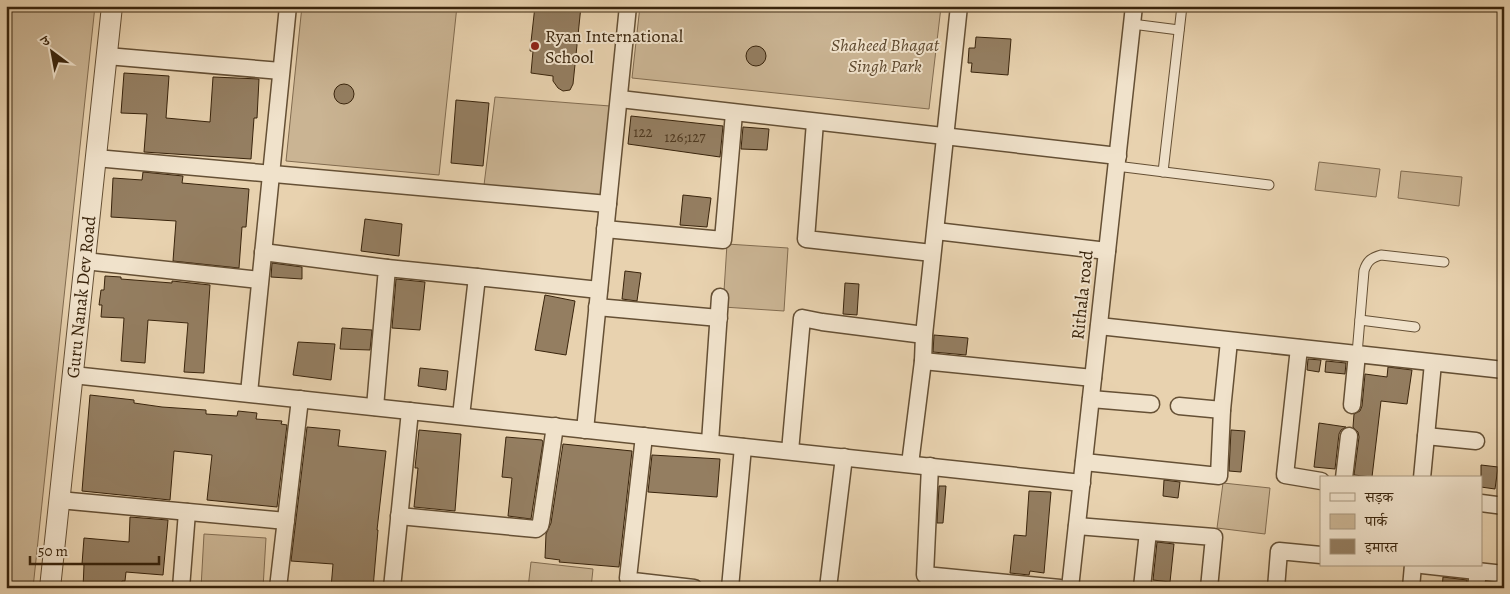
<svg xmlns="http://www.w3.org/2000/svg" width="1510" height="594" font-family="Alegreya,'Noto Serif Devanagari',serif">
<rect width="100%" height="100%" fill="#e8d2af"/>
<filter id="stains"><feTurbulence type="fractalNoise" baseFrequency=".004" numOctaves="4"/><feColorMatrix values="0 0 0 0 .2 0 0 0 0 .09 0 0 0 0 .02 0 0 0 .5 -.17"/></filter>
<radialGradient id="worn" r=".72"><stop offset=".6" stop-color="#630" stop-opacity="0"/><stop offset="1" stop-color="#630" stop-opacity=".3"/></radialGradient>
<g fill="#cab493" stroke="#826c50">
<path d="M6 6H95L33 588H6Z"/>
<path d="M302 6H457L439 175 286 161Z"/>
<path d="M640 6 941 7 929 109 632 78Z"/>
<path d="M495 97 610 106 604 197 484 185Z"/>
<path d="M1319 162 1380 169 1376 197 1315 190Z"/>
<path d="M1401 171 1462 177 1459 206 1398 198Z"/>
<path d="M727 244 788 248 784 311 723 307Z"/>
<path d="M1223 483 1270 488 1265 534 1217 528Z"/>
<path d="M204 534 266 538 263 588H201Z"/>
<path d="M531 562 593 569 591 588H528Z"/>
</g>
<g fill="#947e61" stroke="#39240c">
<path d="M535 6H581L573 84 570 90 563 91 558 88 553 81V76L531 73 533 51H530Z"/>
<path d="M976 37 1011 39 1008 75 971 72 972 63H968L969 48H975Z"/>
<circle cx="756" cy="56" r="10"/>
<path d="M124 73 169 76 166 118 210 122 213 77 259 79 257 118H254L251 159 144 152 147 114 121 113Z"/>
<circle cx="344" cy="94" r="10"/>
<path d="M456 100 489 103 483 166 451 163Z"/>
<path d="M631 116 723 126 720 157 628 144Z"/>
<path d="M743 127 769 129 767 150 741 149Z"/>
<path d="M143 172 183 176 182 183 249 189 246 227H242L239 268 173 261 176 221 111 217 113 178 142 180Z"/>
<path d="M683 195 711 198 707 227 680 225Z"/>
<path d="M365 219 402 224 399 256 361 251Z"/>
<path d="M272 263 302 267V279L271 277Z"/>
<path d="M625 271 641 273 637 301 622 299Z"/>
<path d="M105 276 121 277V279L172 283V281L210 285 204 373 184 372 188 323 148 320 145 363 121 361 124 318 101 317 102 305H99L101 290H104Z"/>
<path d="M396 279 425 282 420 330 392 328Z"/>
<path d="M845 283 859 284 857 315 843 314Z"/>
<path d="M545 295 575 301 566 355 535 350Z"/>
<path d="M342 328 372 330 370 350 340 349Z"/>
<path d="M934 335 968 338 966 355 933 352Z"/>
<path d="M298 342 335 344 331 380 293 375Z"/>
<path d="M1308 359 1321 360 1319 372 1307 370Z"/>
<path d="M1326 361 1346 363 1345 374 1325 372Z"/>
<path d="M1388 367 1412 370 1407 404 1381 401 1372 477 1354 475 1359 437 1358 432 1353 427 1354 414 1360 411 1362 406 1365 374 1387 377Z"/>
<path d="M420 368 448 371 446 390 418 386Z"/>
<path d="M90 395 134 400V403L162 407 206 410V414L237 416 238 411 257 413 256 419 282 421 281 424 287 425 277 507 207 500 212 455 174 451 170 500 82 491Z"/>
<path d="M1319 423 1346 427 1341 430 1339 434 1335 469 1314 467Z"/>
<path d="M307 427 340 430 338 446 386 451 377 530H378L373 588H331L333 564 291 561Z"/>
<path d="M419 430 461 434 455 511 414 507 418 468H415Z"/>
<path d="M1231 430 1245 431 1241 472 1229 471Z"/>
<path d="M506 437 542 440 543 442 531 519 508 516 512 478 502 477Z"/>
<path d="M563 444 632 451 619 567 559 562 560 560 545 558 546 534 551 523Z"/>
<path d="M652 455 720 459 717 497 648 492Z"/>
<path d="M1481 465 1498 467 1495 489 1481 487Z"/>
<path d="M1164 480 1180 482 1178 498 1163 496Z"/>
<path d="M939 486H946L943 523H937Z"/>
<path d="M1029 491 1051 492 1044 573 1030 571 1029 575 1010 573 1014 535 1026 536Z"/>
<path d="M130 517 168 520 163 575 126 572 125 581H122L121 588H83L84 565 82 564 84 538 129 542Z"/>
<path d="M1157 542 1174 544 1170 582 1153 580Z"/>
<path d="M1443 577 1467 580 1466 588H1442Z"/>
</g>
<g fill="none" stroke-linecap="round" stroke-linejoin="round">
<defs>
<g id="service">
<path d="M1132 24 1179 30"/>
<path d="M1116 166 1269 185"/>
<path d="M1163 172 1182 6"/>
<path d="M1360 320 1415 327"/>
<path d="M1357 354 1364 271C1367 261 1371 258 1381 255L1444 262"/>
</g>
<g id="minor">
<path d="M107 56 281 71"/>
<path d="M620 99 1118 156"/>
<path d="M815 122 806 239 932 253"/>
<path d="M96 158 608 204"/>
<path d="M605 229 723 240 734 113"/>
<path d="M936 231 1107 251"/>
<path d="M263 252 387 268 375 407"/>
<path d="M85 261 259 280"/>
<path d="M387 268 477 277"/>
<path d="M597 307 719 318"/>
<path d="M1099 326 1504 370"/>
<path d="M1299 348 1285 475 1321 481"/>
<path d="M923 361 1093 378"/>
<path d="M73 375 1082 483"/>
<path d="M249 393 288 6"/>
<path d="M1091 399 1151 404"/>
<path d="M1352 405 1357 354"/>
<path d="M1179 406 1222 410"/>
<path d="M461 416 477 277 599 290"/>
<path d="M585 430 628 6"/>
<path d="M644 436 628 578 629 580 633 581 694 588"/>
<path d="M1426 436 1476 441"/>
<path d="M710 442 720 297"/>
<path d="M790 451 802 318 822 322 924 335"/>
<path d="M1084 462 1219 476 1222 410 1229 341"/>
<path d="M910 464 923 361 924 335 959 6"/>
<path d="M930 466 925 575 1060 588"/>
<path d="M1344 478 1349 436"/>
<path d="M1422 478 1433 363"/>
<path d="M59 500 286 521"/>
<path d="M1481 503 1504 506"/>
<path d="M399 516 536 529 540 526 541 522 555 426"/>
<path d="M1077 526 1214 537 1209 588"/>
<path d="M1422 565 1504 574"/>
<path d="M1142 587 1148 532"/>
<path d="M181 588 187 512"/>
<path d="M278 588 300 399"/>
<path d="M392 588 410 411"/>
<path d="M730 588 743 447"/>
<path d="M828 588 844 457"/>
<path d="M1070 588 1134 6"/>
<path d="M1276 588 1279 551 1321 555"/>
<path d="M1411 588 1413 565"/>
<path d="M1476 588 1478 571"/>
</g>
<path id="tertiary" d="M50 588 112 6"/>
</defs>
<use href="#service" stroke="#655035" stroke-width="11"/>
<use href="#minor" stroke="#655035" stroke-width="19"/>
<use href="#tertiary" stroke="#655035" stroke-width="22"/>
<use href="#service" stroke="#f0e2cb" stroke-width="9"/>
<use href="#minor" stroke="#f0e2cb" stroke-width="16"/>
<use href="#tertiary" stroke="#f0e2cb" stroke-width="20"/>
</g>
<circle fill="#8f2418" stroke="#f0e2cb" stroke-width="2" cx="535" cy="46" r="5"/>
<g text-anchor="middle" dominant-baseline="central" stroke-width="4" stroke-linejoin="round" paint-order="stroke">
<g font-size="15" fill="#503a21">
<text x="643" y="132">122</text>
<text x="685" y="137">126;127</text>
</g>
<g font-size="18" fill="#39240c" stroke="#f0e2cb" text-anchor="start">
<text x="545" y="36">Ryan International<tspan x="545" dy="21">School</tspan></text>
</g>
<g font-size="18" font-style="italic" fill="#5d482e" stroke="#f0e2cb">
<text x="885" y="45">Shaheed Bhagat<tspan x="885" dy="21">Singh Park</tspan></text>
</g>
<g font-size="18" fill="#39240c" stroke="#f0e2cb">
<text transform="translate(1082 295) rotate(-84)">Rithala road</text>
<text transform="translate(81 297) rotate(-84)">Guru Nanak Dev Road</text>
</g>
</g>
<rect width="1510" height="594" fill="none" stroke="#e8d2af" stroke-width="25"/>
<rect x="8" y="8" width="1495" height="579" fill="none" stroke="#39240c" stroke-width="2.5"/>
<rect x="12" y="12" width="1485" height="569" fill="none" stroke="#39240c"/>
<rect x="1320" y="476" width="162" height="90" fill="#f0e2cb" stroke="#a7967f"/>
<rect x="1330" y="493" width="25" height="8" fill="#f0e2cb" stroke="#a7967f"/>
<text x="1365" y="502" font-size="15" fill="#39240c">सड़क</text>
<rect x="1330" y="514" width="25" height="15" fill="#cab493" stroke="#a7967f"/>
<text x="1365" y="526" font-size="15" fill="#39240c">पार्क</text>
<rect x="1330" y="539" width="25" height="15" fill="#947e61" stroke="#a7967f"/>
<text x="1365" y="552" font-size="15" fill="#39240c">इमारत</text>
<g transform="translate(52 52) rotate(328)" stroke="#f0e2cb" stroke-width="4" paint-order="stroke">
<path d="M0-4L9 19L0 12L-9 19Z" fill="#39240c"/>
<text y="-8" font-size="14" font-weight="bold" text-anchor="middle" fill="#39240c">उ</text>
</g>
<path d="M30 556v8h129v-8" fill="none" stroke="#39240c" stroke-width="2.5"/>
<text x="38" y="556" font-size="15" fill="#39240c" stroke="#f0e2cb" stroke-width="4" paint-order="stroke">50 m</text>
<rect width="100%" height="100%" filter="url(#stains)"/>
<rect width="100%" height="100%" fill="url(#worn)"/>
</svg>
